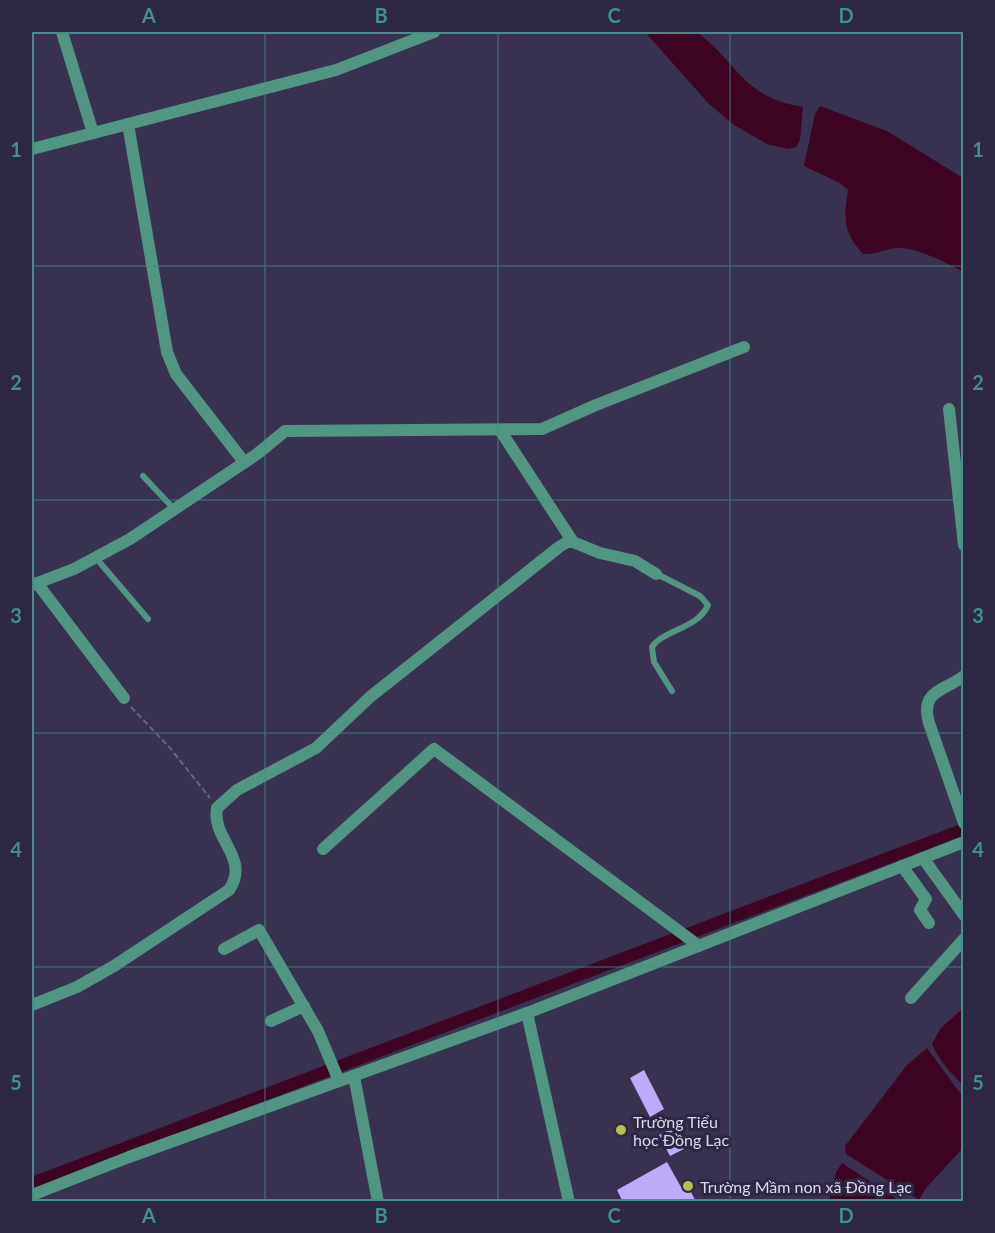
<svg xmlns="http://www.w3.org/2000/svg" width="995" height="1233" font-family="Lato,sans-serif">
<rect width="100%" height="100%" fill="#38314f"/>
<g fill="#3d0522">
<path d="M645 32H697C738 63 743 98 803 107L800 140 796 147 787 149 767 144 734 125 709 104Z"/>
<path d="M820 106 887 131 963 178V272C945 262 922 250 901 248 888 247 876 255 863 254 842 230 844 220 848 190L840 183 804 166 815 114Z"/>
<path d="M963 1008V1085C951 1074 938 1059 932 1044L940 1029Z"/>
<path d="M927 1048 963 1097V1148L926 1188 919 1200 846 1154 845 1146 907 1065Z"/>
<path d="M842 1163 898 1200 900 1201H829L836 1172Z"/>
</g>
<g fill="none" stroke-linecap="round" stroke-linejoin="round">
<path stroke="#3d0522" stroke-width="12" d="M32 1183 964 829"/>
</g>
<g fill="#bdabf9">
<path d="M644 1070 664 1109 650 1117 630 1078Z"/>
<path d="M673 1128 684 1149 670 1156 659 1135Z"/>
<path d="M667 1162 681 1187 687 1184 696 1202H623L617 1190Z"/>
</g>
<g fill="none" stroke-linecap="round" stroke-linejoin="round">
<path stroke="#6c6681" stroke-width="2" stroke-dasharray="6 3" stroke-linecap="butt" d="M131 707 170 748 210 798"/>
<g stroke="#509683" stroke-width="6">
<path d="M143 476 174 509"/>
<path d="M96 558 148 619"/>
<path d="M657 574 700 596 708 605C698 629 664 629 652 647L654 662 672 691"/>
</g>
<g stroke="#509683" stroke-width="12">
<path d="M62 32 93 133"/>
<path d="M128 124 167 352 176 374 244 462"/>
<path d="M32 149 336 70 434 32"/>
<path d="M949 409 964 545"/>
<path d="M500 430 573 542"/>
<path d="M37 583 124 698"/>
<path d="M32 585 74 569 130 539 257 454 285 431 542 429 596 405 744 347"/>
<path d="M964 676C942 692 920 691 929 723L964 823"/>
<path d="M323 849 434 749 699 946"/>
<path d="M923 858 964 915"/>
<path d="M902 866 926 899 920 910 929 923"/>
<path d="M224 949 259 930 318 1031 339 1081"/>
<path d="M911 998 964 939"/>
<path d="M32 1005 77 987 114 966 229 890C251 858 211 839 217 808L237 790 316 748 370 697 559 547 567 542H573L600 553 635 561 656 574"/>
<path d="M271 1021 304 1006"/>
<path d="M354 1076 378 1202"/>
<path d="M32 1195 129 1157 527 1013 964 842"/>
</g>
<path stroke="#509683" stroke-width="12" d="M527 1013 569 1202"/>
</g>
<path fill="none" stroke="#428f8e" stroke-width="1.5" stroke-opacity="0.55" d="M265 32V1202M498 32V1202M730 32V1202M32 266H964M32 500H964M32 733H964M32 967H964"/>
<g fill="#b6c148" stroke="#2e2744" stroke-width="2">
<circle cx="621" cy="1130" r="6"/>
<circle cx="688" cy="1186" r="6"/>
</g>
<g text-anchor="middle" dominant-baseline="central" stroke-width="6" stroke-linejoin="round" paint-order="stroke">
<g font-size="16" fill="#ddd9ec" stroke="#2e2744" text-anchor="start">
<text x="633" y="1121">Trường Tiểu<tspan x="633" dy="18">học Đồng Lạc</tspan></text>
<text x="700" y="1186">Trường Mầm non xã Đồng Lạc</text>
</g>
</g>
<rect width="995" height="1233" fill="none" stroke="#2e2744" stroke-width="66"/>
<rect x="33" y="33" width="929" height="1167" fill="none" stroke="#428f8e" stroke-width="2"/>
<g font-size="20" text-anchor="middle" font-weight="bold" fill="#428f8e">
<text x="149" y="23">A</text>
<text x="381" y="23">B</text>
<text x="614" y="23">C</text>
<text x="846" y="23">D</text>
<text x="16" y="157">1</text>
<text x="978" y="157">1</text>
<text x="16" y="390">2</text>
<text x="978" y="390">2</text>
<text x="16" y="623">3</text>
<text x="978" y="623">3</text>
<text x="16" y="857">4</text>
<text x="978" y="857">4</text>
<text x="16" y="1090">5</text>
<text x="978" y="1090">5</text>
<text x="149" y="1223">A</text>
<text x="381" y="1223">B</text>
<text x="614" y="1223">C</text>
<text x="846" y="1223">D</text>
</g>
</svg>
